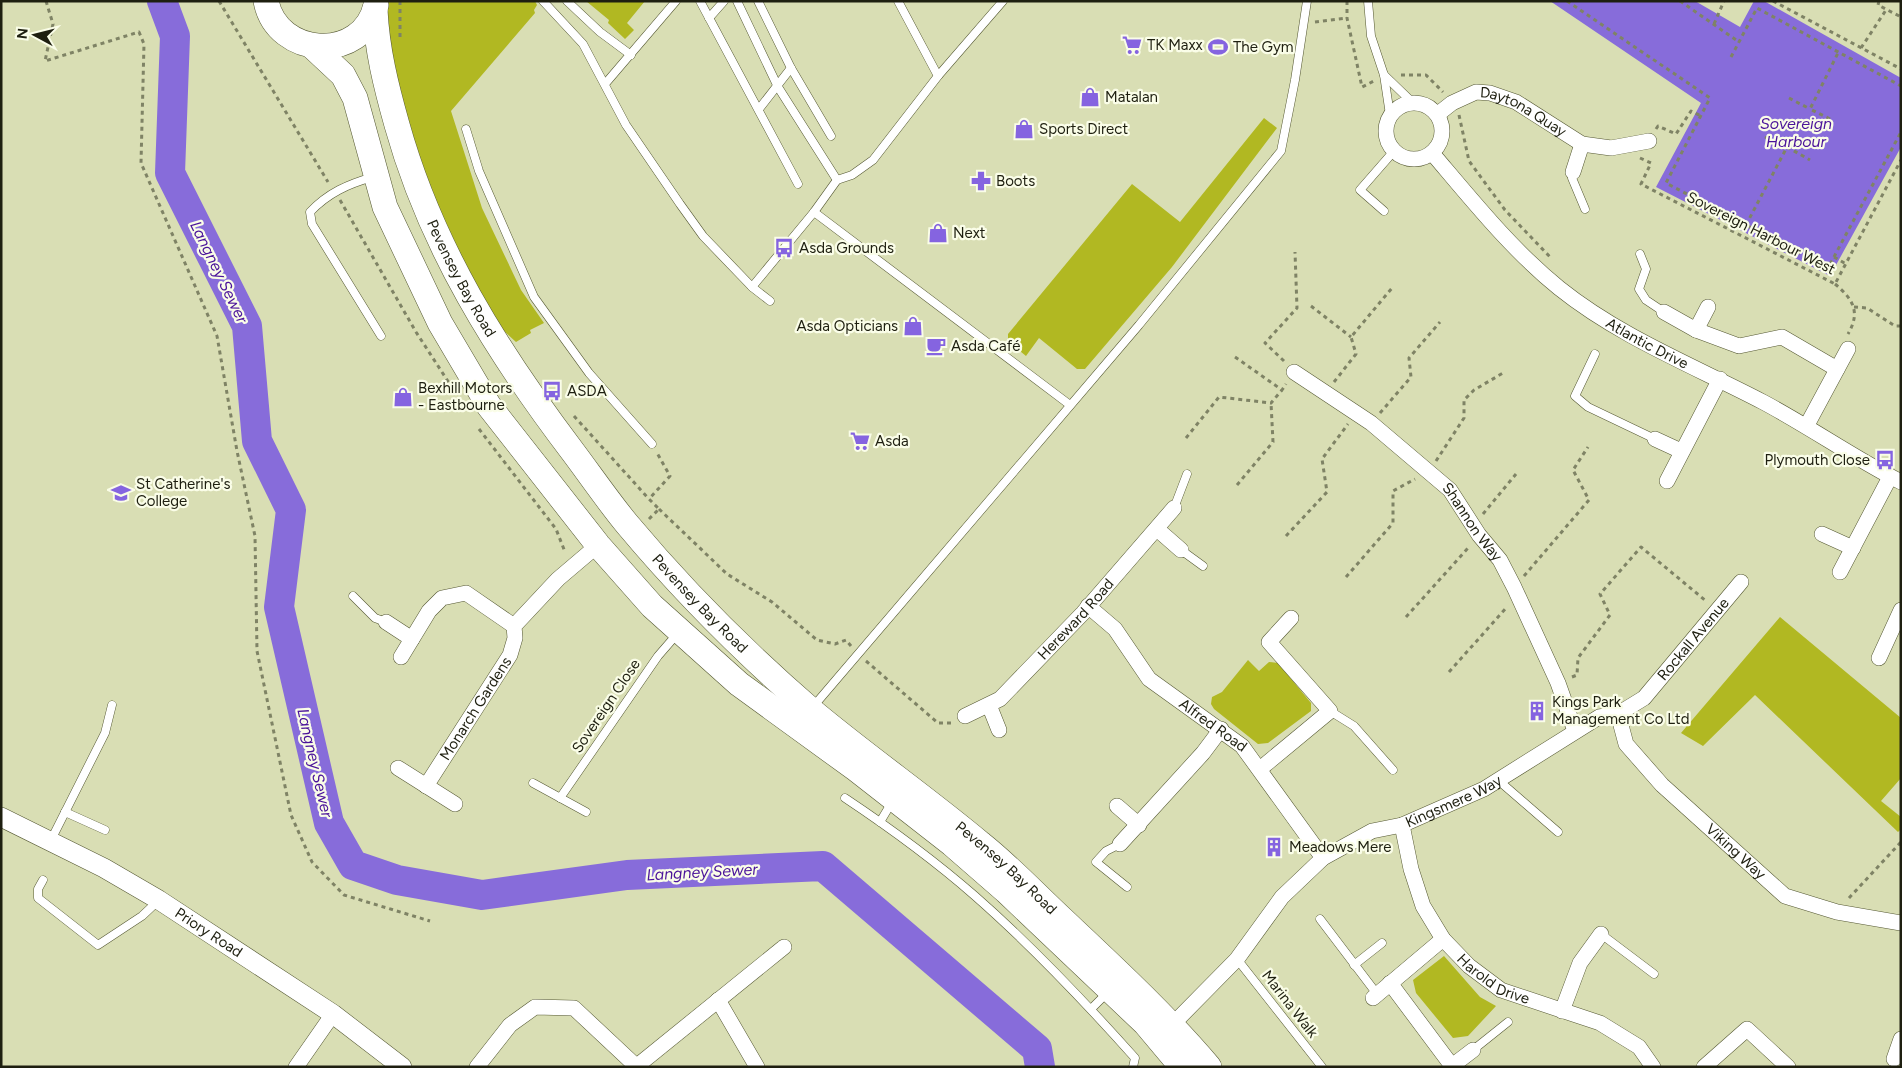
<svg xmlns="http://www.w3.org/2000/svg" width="1902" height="1068" font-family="Figtree,sans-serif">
<rect width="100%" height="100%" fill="#d9deb4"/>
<g fill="#b1b822">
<path d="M388 1H535L537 5 534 10 535 13 451 111 482 208 521 290 544 323 530 330 531 333 516 342 496 324 433 206 399 100 388 30Z"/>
<path d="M586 1H645L627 23 634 30 625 39 608 23 609 20Z"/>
<path d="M1264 118 1277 128 1172 267 1085 369H1077L1039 338 1026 356 1008 341V334L1132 184 1180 222Z"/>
<path d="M1780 617 1901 718V778L1881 801 1901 817V829L1898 832 1755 695 1703 746 1681 733Z"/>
<path d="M1248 660 1259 671 1269 662 1278 663 1311 703V711L1268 743 1258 744 1214 709 1211 704 1212 697 1222 692Z"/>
<path d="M1444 956 1480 997 1496 1006 1468 1036 1453 1038 1416 993 1413 980Z"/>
</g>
<path fill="#876cda" d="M1550 1H1695L1740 27 1754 1H1764L1901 78V147L1830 276 1656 187 1701 103Z"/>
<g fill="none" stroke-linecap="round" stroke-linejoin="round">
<path stroke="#876cda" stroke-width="30" d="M162 1 175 36 170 173 247 326 257 441 291 510 279 607 329 823 353 865 397 880 482 895 627 875 823 866 1037 1049 1040 1067"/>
<defs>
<g id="service">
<path d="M543 1 583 44 626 125 680 204 703 236 752 287 814 212 837 180 852 175 873 160 938 76 1003 1"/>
<path d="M567 1 600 32 631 55"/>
<path d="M700 1 798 184"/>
<path d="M737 1 778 87 837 180"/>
<path d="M758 1 791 68 831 136"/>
<path d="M898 1 938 76"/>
<path d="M1368 1 1371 36 1384 75 1390 115"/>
<path d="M709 18 724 1"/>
<path d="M1384 75 1412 102"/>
<path d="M605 84 676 1"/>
<path d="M759 109 791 68"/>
<path d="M466 129 479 171 534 297 589 373 652 444"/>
<path d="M1573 172 1572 178 1585 209"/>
<path d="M373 177C348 184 328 193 310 212L312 224 381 336"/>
<path d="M1384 211 1360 190 1394 151"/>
<path d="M814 212 1070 405"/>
<path d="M1640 254 1646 269 1639 289 1646 300 1664 312"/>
<path d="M752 287 770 301"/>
<path d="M1595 354 1575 396 1588 407 1655 439"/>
<path d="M1174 508 1187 474"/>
<path d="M1181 550 1203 566"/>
<path d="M353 596 375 618 386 622"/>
<path d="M812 708 1139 325 1281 151 1295 80 1307 1"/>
<path d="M1330 711 1354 726 1393 770"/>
<path d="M1498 780 1558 832"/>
<path d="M533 783 586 812"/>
<path d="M560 798 658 656 678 633"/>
<path d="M845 798C890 828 935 861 975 896 1032 946 1085 1002 1135 1058L1133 1067"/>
<path d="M65 812 105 830"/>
<path d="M880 822 892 802"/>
<path d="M50 842 105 733 112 705"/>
<path d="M1120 844 1106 851 1096 862 1127 887"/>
<path d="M43 880 38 889V898L98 945 142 916 159 900"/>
<path d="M1320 919 1377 994"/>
<path d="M1601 934 1654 974"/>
<path d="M1237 959 1322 1067"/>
<path d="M1354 965 1382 943"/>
<path d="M1091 1009 1108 992"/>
<path d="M1473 1050 1508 1022"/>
</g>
<g id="minor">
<circle cx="1414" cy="131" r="28"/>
<path id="s1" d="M1438 114 1452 103 1476 92 1490 93 1516 102 1582 144 1611 148 1649 141"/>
<path id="s2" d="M1432 153C1472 200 1511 249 1559 288 1620 337 1694 366 1763 402 1810 427 1854 458 1901 482"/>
<path d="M1573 172 1582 144"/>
<path d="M1664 312 1696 330 1739 346 1782 337 1837 369"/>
<path d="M1696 330 1708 307"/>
<path id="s3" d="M1294 372 1371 423 1450 490 1479 535 1500 560 1514 587 1558 683 1575 731"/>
<path d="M1807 425 1848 349"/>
<path d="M1655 439 1681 451"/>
<path d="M1667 481 1720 379"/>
<path d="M1157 529 1181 550"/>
<path d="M1822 534 1853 548"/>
<path d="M1840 572 1890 477"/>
<path id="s4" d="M1088 606 1115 629 1149 679 1242 746 1323 858"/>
<path d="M386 622 412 639"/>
<path d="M401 657 429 611 442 598 466 593 514 626"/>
<path d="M1879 658 1901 610"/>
<path d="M989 705 999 730"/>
<path id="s5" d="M1618 714 1626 744 1662 785 1785 896 1837 912 1901 923"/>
<path id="s6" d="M965 716 1000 699 1083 613 1174 508"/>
<path d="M398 768 455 804"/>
<path d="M1260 769 1330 711 1269 642 1291 618"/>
<path id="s7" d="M426 786 510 655 515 638 514 626 558 579 598 545"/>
<path d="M1117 806 1139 825"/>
<path id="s8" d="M1402 825 1411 869 1423 906 1443 939 1469 966 1501 990 1600 1023 1639 1047 1653 1067"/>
<path d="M1120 844 1203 753 1221 729"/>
<path d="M1390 983 1452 1066 1473 1050"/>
<path d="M1373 998 1443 939"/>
<path d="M718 1000 757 1067"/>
<path d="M1562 1011 1580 963 1601 934"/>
<path id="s9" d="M1172 1025 1237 959 1282 897 1323 858 1372 831 1402 825 1484 789 1599 717 1618 714 1644 698 1741 582"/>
<path d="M1894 1059 1901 1039"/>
<path d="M637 1066 784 947"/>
<path d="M296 1067 333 1014"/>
<path d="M477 1067 510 1025 535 1007 574 1008 637 1067"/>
<path d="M1704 1067 1747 1029 1788 1067"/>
</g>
<g id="tertiary">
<path id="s10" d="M1 817 104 868 159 900 333 1014 402 1067"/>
</g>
<g id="primary">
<path d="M266 1C277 58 363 63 376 5"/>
<path id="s11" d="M375 10C377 50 386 86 397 125 431 247 497 352 573 452 591 476 608 501 627 524 683 591 746 654 812 711 867 757 926 798 981 844 1010 867 1035 894 1062 919 1113 967 1164 1014 1209 1067"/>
<path d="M313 47 343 75 355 98 385 207 440 323 489 406 598 545 652 606 739 684 856 769 952 844 1006 891 1145 1023 1182 1067"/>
</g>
</defs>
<use href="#service" stroke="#555833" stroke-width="9"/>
<use href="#minor" stroke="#555833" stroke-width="16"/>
<use href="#tertiary" stroke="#555833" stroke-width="20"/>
<use href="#primary" stroke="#555833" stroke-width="26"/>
<g stroke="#7f8365" stroke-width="3" stroke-dasharray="4 4" stroke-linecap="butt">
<path d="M46 1 53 24 45 61 139 32 144 44 141 163 217 336 237 451 255 536 257 651 291 815 312 862 344 895 430 921"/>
<path d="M219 1 328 182"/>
<path d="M1347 1V18L1362 87 1374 81"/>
<path d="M1567 1 1710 98 1666 183 1828 268 1901 132"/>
<path d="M1680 1 1739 42"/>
<path d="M1773 1 1901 69"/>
<path d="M1879 1 1878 5 1901 17"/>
<path d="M1315 22 1347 18"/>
<path d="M1714 24 1724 1"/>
<path d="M400 37V1"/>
<path d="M1861 48 1886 10"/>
<path d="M1731 57 1757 8 1901 86"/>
<path d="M1401 75H1426L1443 92"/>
<path d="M1789 98 1810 109"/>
<path d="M1459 115 1469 161 1505 210 1551 258"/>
<path d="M1830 119 1810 109 1838 53"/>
<path d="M1656 129 1658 126 1676 134 1691 111 1701 116"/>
<path d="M1765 137 1787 147"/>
<path d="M1640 158 1651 163 1641 184 1835 284 1901 160"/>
<path d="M340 200 416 332 451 386"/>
<path d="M1746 225 1787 147 1810 160"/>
<path d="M1834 257 1846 264"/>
<path d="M1835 284C1853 299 1861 312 1848 334"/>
<path d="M1311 306 1351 337"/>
<path d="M1854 307 1867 308 1895 326H1901"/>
<path d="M1235 357 1282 390 1286 384"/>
<path d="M1284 361 1265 343 1297 308 1295 252"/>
<path d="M1334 382 1356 354 1351 337 1392 288"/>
<path d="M1380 413 1411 377 1409 358 1440 322"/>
<path d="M574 416 649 499"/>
<path d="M479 429 556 529 565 552"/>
<path d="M1186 438 1219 397 1271 403 1282 390"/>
<path d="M1436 461 1464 418V400L1474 390 1503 373"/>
<path d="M1237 485 1273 442 1271 403"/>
<path d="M659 509 727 574 772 602 817 640 835 644 846 640 851 646"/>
<path d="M1483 514 1516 474"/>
<path d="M649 519 659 509 649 499 670 476 657 453"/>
<path d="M1286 536 1327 492 1322 459 1348 424"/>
<path d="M1524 576 1589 500 1573 470 1588 447"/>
<path d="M1346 577 1393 523V491L1415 479"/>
<path d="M1406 617 1469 547"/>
<path d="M866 661 938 723H952"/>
<path d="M1449 672 1507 607"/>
<path d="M1572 677 1577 675 1578 658 1610 615 1600 594 1641 547 1706 601"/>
<path d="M1849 898 1901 842"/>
</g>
<use href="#service" stroke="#fff" stroke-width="8"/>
<use href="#minor" stroke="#fff" stroke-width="15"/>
<use href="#tertiary" stroke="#fff" stroke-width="19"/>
<use href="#primary" stroke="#fff" stroke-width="25"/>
</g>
<defs>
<symbol id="supermarket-bare" viewBox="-9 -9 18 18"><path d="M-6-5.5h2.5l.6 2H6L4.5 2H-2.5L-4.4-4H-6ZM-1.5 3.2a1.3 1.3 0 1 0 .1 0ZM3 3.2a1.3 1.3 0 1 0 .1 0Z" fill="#8564e0" stroke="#fafde8" stroke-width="2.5" paint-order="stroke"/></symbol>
<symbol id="stadium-bare" viewBox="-9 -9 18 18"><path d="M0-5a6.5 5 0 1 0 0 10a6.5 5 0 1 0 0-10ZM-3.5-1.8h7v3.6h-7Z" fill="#8564e0" stroke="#fafde8" stroke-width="2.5" paint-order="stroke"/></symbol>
<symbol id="shop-bare" viewBox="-9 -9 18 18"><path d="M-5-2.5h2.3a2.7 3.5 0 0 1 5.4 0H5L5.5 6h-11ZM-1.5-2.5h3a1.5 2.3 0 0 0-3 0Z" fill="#8564e0" stroke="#fafde8" stroke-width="2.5" paint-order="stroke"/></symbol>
<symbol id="pharmacy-bare" viewBox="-9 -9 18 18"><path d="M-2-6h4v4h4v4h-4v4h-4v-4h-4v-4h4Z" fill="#8564e0" stroke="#fafde8" stroke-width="2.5" paint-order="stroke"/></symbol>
<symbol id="bus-bare" viewBox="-9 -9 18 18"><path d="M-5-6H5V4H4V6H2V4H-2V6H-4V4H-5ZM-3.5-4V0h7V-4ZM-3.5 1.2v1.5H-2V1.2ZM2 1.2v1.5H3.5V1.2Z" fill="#8564e0" stroke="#fafde8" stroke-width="2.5" paint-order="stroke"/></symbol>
<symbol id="cafe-bare" viewBox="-9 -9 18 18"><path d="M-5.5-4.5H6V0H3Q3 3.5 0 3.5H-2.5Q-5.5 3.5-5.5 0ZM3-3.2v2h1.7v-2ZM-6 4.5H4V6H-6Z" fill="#8564e0" stroke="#fafde8" stroke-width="2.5" paint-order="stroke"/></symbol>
<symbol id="school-bare" viewBox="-9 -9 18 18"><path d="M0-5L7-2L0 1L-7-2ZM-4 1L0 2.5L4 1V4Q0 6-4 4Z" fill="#8564e0" stroke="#fafde8" stroke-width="2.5" paint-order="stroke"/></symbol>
<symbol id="building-bare" viewBox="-9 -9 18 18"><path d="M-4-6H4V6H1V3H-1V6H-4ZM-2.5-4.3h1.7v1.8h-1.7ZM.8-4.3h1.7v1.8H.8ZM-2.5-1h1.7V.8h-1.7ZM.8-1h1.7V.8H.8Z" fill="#8564e0" stroke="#fafde8" stroke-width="2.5" paint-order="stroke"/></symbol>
</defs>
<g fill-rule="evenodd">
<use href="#supermarket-bare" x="1118" y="31" width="28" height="28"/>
<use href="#stadium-bare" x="1204" y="33" width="28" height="28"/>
<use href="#shop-bare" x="1076" y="83" width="28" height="28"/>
<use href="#shop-bare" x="1010" y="115" width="28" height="28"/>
<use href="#pharmacy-bare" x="967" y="167" width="28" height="28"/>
<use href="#shop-bare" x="924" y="219" width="28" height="28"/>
<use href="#bus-bare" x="770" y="234" width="28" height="28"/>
<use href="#shop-bare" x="899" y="312" width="28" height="28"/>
<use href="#cafe-bare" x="922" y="332" width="28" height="28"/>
<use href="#bus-bare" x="538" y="377" width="28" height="28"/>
<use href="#shop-bare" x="389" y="383" width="28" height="28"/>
<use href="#supermarket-bare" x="846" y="427" width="28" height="28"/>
<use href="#bus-bare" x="1871" y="446" width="28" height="28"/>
<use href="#school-bare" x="107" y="479" width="28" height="28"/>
<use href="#building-bare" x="1523" y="697" width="28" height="28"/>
<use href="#building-bare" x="1260" y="833" width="28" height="28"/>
</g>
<g text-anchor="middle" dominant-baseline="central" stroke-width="4.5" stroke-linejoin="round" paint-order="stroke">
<g font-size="15" fill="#1e1f10" stroke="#fafde8" text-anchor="start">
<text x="1147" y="45">TK Maxx</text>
<text x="1233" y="47">The Gym</text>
<text x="1105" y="97">Matalan</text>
<text x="1039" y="129">Sports Direct</text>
<text x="996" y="181">Boots</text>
<text x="953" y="233">Next</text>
<text x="799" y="248">Asda Grounds</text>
<text x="898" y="326" text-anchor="end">Asda Opticians</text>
<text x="951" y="346">Asda Café</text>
<text x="418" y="388">Bexhill Motors<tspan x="418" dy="17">- Eastbourne</tspan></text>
<text x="567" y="391">ASDA</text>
<text x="875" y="441">Asda</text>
<text x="1870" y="460" text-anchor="end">Plymouth Close</text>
<text x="136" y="484">St Catherine's<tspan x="136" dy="17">College</tspan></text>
<text x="1552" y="702">Kings Park<tspan x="1552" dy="17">Management Co Ltd</tspan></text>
<text x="1289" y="847">Meadows Mere</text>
</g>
<g font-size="15" fill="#1e1f10" stroke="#fafde8">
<text stroke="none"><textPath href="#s1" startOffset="96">Daytona Quay</textPath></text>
<text transform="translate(1761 233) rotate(27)">Sovereign Harbour West</text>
<text stroke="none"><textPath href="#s11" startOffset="284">Pevensey Bay Road</textPath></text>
<text stroke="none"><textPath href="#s2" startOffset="290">Atlantic Drive</textPath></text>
<text stroke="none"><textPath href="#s3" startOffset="235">Shannon Way</textPath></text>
<text stroke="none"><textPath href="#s11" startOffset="689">Pevensey Bay Road</textPath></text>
<text stroke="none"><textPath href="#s6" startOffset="149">Hereward Road</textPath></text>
<text stroke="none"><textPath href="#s9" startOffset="664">Rockall Avenue</textPath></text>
<text transform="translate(606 706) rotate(-56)">Sovereign Close</text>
<text stroke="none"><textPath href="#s7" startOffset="92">Monarch Gardens</textPath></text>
<text stroke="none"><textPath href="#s4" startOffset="175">Alfred Road</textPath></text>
<text stroke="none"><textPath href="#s9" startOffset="369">Kingsmere Way</textPath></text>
<text stroke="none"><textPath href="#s5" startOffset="185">Viking Way</textPath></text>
<text stroke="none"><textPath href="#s11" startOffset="1094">Pevensey Bay Road</textPath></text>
<text stroke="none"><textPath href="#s10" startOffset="238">Priory Road</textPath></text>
<text stroke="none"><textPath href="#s8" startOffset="188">Harold Drive</textPath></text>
<text transform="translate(1290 1004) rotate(52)">Marina Walk</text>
</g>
<g font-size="16" font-style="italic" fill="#4a139a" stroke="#fafde8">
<text x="1796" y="123">Sovereign<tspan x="1796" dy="18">Harbour</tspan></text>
<text transform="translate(219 272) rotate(64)">Langney Sewer</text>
<text transform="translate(315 763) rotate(77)">Langney Sewer</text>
<text transform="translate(702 872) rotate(-3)">Langney Sewer</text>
</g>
</g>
<rect width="1902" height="1068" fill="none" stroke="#1e1f10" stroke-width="5"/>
<g transform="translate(35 35) rotate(277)" stroke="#fafde8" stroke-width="4" paint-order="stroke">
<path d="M0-4L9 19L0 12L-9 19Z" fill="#1e1f10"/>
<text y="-8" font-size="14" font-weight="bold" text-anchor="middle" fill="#1e1f10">N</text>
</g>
</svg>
